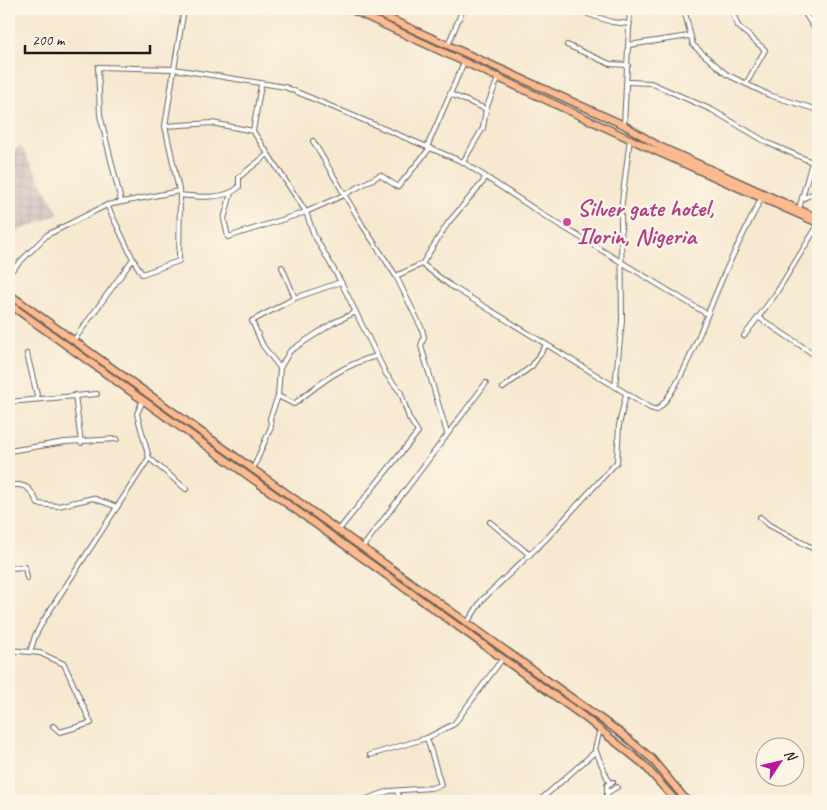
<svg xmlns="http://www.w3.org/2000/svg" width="827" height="810" font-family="Caveat,sans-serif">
<defs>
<pattern id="industrial-grid" width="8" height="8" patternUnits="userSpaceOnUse" patternTransform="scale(1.25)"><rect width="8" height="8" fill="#d2bfc0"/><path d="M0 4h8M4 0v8" fill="none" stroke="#b4a4a4"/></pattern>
</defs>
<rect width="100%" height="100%" fill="#fcf5e5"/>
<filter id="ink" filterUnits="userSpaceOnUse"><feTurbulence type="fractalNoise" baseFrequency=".02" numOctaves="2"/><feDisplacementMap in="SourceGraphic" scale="10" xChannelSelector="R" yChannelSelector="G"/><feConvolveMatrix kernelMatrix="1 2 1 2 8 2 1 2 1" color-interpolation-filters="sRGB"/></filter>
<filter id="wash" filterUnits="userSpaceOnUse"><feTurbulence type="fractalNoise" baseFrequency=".0096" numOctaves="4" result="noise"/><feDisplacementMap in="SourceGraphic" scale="20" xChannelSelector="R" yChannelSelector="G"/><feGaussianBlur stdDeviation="1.12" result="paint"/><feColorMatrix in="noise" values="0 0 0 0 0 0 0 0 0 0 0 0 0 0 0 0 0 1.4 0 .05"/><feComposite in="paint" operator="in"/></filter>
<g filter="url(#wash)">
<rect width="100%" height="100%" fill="#f7e8d0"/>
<path fill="url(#industrial-grid)" d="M21 146 59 214 9 235V152Z"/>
</g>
<g filter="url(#ink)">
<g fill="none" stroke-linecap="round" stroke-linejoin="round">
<defs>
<g id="street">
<path d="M184 9 174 69 285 87 463 162 545 216 707 314"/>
<path d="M586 9 588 14 612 22 630 24"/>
<path d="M684 9 693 45 726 74 769 95 818 110"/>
<path d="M731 9 738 26 765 50 746 84"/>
<path d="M802 9 818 34"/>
<path d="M448 45 463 9"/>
<path d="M567 45 610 64 628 65"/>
<path d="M629 45 689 36"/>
<path d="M628 82 651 83 712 110 768 143 812 162"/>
<path d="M261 85 253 131 306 212 314 235 341 282 386 374 401 393 409 418 418 432 338 531"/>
<path d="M450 94 486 109 483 128 463 162"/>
<path d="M486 109 499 76"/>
<path d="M624 125 630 9"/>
<path d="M165 126 212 123 253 131"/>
<path d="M313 141 363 226 396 276 422 329 424 337 421 346 447 433"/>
<path d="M427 147 464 62"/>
<path d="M231 193 224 219 228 237 306 212 346 194 380 175 398 187 430 148"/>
<path d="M180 195C197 197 226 200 239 187V177L268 154"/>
<path d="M802 199 818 191"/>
<path d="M121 201 100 115 98 67 174 69 165 126 180 195 179 261 142 274 133 259"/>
<path d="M799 209 812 162 818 150"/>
<path d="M422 264 451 286 650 408 657 410C683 386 705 318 720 284 732 255 747 227 761 199"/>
<path d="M282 267 295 298"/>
<path d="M9 273 47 235 107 205 179 191"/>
<path d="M396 276 422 264 448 223 483 182 485 176"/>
<path d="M341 282 295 298 252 321 263 346 280 368 290 351 333 323 356 312"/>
<path d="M758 317 818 357"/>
<path d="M744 336 775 295 818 225"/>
<path d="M74 340 133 259 107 205"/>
<path d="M27 354 38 399"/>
<path d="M280 368 278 396 294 404C320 383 344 364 377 356"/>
<path d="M615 386 622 321 621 210 630 138"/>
<path d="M503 388 532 366 546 345"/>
<path d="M75 395 81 443"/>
<path d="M143 400 137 414 149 458 186 489"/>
<path d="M9 402 97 394"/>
<path d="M9 451 65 442 117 439"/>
<path d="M253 469 271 427 270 418 278 396"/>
<path d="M9 485C27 483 31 489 38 504L58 506 93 498 117 507"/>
<path d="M760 517 769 525 818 551"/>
<path d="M490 522 530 555"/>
<path d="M362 548 486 383"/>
<path d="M9 568 25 567 27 578"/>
<path d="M467 623 482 600 547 538 617 462 619 425 626 394"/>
<path d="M9 650 40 653 64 664 91 723 60 732 53 726"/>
<path d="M30 652 35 636 43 621 149 458"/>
<path d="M600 729 595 749 609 782"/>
<path d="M370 755 427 738"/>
<path d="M397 791 400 801"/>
<path d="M607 793V785L613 782"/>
<path d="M606 800 607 793 617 787"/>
<path d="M361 801 389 791 431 788 441 785 427 738 454 724 503 658"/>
<path d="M539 801 596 751"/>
</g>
<g id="primary">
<path d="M350 9 660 153 818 223"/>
<path d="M368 9 624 125 659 146 818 218"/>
<path d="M9 294 622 734 651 758 687 801"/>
<path d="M9 304 584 717 643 764 676 801"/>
</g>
</defs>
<use href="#street" stroke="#69635b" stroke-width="6"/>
<use href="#primary" stroke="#69635b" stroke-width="9"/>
<use href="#street" stroke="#fff" stroke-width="4"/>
<use href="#primary" stroke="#fcba8e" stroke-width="6"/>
</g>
</g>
<circle fill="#d1479c" stroke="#fcf5e5" stroke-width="2" cx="567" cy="222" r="5"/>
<g text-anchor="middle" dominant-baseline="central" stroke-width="5" stroke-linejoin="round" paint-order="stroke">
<g font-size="24" font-weight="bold" fill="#b23c85" stroke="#fcf5e5" text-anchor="start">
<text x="577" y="208">Silver gate hotel,<tspan x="577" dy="28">Ilorin, Nigeria</tspan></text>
</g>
</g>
<rect width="827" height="810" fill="none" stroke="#fcf5e5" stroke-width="30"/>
<g transform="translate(780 762) rotate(55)"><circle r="24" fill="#fcf5e5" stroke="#a29e95"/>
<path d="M0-4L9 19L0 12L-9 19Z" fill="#b5179e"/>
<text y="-8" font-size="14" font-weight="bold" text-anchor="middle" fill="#1c1c1c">N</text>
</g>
<path d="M25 45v8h125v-8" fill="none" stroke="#1c1c1c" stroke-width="2.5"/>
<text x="32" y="45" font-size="15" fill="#1c1c1c" stroke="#fcf5e5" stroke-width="4" paint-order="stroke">200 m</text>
</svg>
